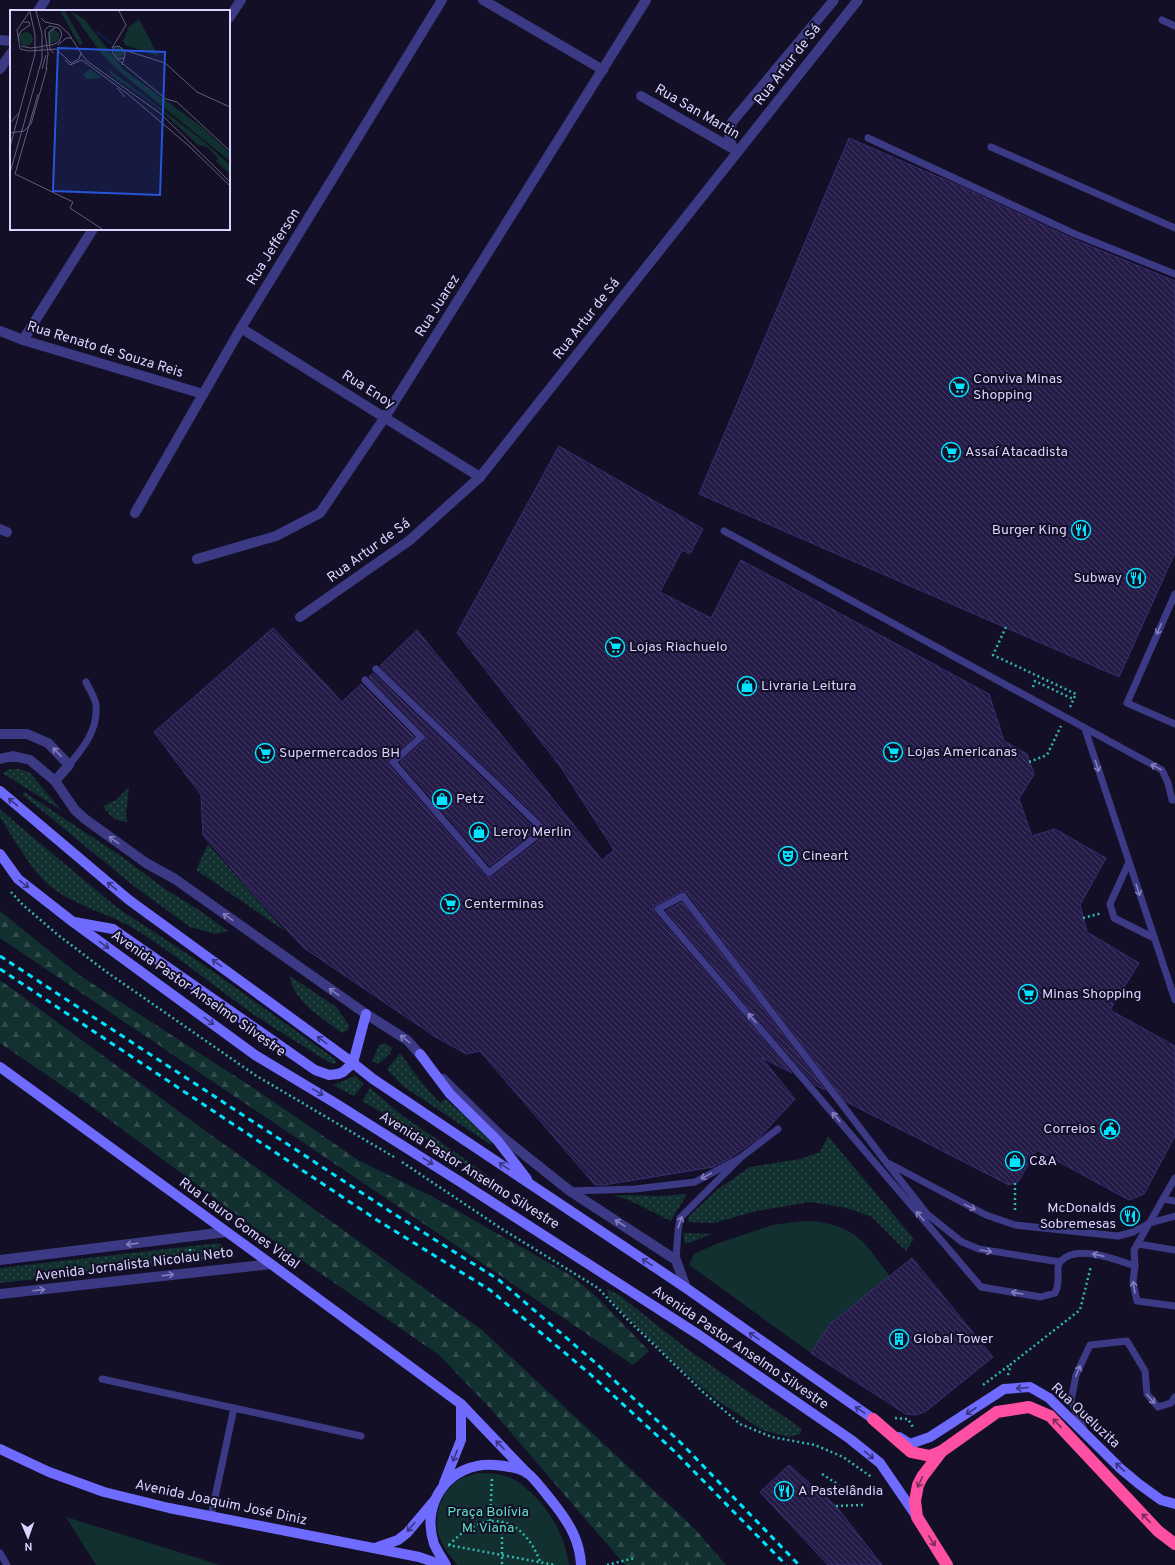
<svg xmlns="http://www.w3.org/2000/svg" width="1175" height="1565" font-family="Overpass,sans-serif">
<defs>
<pattern id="grass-dots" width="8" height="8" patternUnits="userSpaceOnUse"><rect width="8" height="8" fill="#12302f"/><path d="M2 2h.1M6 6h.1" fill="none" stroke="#344d4e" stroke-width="1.8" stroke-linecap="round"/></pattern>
<pattern id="forest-firs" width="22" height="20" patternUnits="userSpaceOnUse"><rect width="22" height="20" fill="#12302f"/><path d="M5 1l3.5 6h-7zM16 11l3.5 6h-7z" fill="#344d4e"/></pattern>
<pattern id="building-back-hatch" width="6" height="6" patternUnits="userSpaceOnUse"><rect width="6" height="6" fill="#241b47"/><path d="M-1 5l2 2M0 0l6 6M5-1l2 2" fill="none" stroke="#433b63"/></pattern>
</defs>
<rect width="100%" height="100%" fill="#130f26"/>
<g fill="url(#grass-dots)">
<path d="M10 769H20L30 773 61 810 2 773Z"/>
<path d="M129 787 126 813 127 822C115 821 110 816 103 806L116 800Z"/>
<path d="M24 792 118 854 165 889 202 912 228 931 216 934 190 927 135 887 23 795Z"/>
<path d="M0 809 17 824 119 909 201 963 335 1059 336 1062 334 1064 330 1063C305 1047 278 1031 253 1014 215 987 178 956 138 931 110 913 76 907 50 886 32 872 13 837 0 817Z"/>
<path d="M208 844 285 931 196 870Z"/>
<path d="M290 976 336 1007 349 1025 348 1030 342 1033C323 1018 293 1002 290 976Z"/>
<path d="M385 1043 392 1048 390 1054 378 1064 372 1061 379 1045Z"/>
<path d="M400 1053 425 1087 440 1103 445 1099 478 1126 492 1142 491 1145 403 1086 387 1069Z"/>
<path d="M355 1076 364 1084 354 1096 333 1085Z"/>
<path d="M370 1088 403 1116 438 1140 516 1196 409 1129 362 1101Z"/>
<path d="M828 1136 914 1239 906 1251 872 1217 847 1208 811 1202 756 1211 714 1223 688 1222 689 1216 718 1189 750 1167 800 1159 820 1152Z"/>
<path d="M687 1194 671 1221 629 1200 613 1195 657 1196Z"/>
<path d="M683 1233 712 1234 685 1244Z"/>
<path d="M219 1243 236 1257 0 1283V1268Z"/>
<path d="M607 1289 619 1295 686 1348 802 1429 800 1434 789 1437 762 1430 715 1399 680 1368 625 1315 608 1296Z"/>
</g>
<g fill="url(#forest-firs)">
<path d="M0 911 79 975 264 1095 358 1160 435 1198 572 1276 598 1298 649 1351 633 1365 0 938Z"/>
<path d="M0 980 203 1129 482 1330 695 1529 726 1565H625L488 1406 439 1355 255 1228 76 1095 0 1043Z"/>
</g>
<g fill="#12302f">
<path d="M803 1221C832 1222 852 1227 871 1251 877 1259 883 1268 890 1276L830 1324 811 1353 689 1265 694 1254 716 1244 772 1225Z"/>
<path d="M478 1473C491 1473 505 1474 517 1481 520 1482 523 1486 526 1488 549 1508 565 1535 569 1565H457C450 1555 441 1545 438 1533 434 1512 442 1490 460 1479 465 1476 472 1475 478 1473Z"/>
<path d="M66 1517 220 1565H96Z"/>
</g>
<g fill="url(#building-back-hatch)" stroke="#3b2d73">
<path d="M849 138 964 188 1073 239 1175 281V553L1119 677 699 494Z"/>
<path d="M559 446 703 529 690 554 682 550 660 592 711 618 741 560 989 694 1004 741 1027 754 1034 774 1019 799 1032 836 1055 829 1106 858 1080 905 1087 932 1139 963 1110 1010 1175 1046V1136L1144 1194 1129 1200 1037 1150 1018 1182 1009 1185 845 1101 687 893 683 891 656 905 653 907 654 912 792 1073 762 1058 795 1099 760 1137 730 1158 713 1167 604 1185H595L480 1051 466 1054 434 1036 304 948 257 898 203 835 201 795 154 732 273 628 342 702 361 684 414 737 390 758 388 761 389 765 486 877 489 878 492 877 547 834 549 829 547 826 380 666 417 630 602 860 614 850 560 766 457 633Z"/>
<path d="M373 673 536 830 490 866 400 762 424 741 426 735 369 677Z"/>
<path d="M682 902 825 1090 815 1085 666 911Z"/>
<path d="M912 1258 993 1357 925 1412 915 1415 906 1414 811 1353 830 1324Z"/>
<path d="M789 1465 836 1506 882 1565H828L760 1492Z"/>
</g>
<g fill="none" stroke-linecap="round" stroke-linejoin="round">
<g stroke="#2fb8b0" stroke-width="2.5" stroke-dasharray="2 3" stroke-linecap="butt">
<path d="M1006 627 993 655 1076 694 1070 707"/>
<path d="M1033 687 1035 681 1073 699"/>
<path d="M1029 762 1047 755 1061 726"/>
<path d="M11 892 23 905 58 935 108 973 255 1075 394 1157"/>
<path d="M1083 918 1102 913"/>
<path d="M402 1162 502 1229 598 1288 624 1316 704 1393 740 1424 772 1437 815 1445 843 1457 873 1478"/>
<path d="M1015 1183V1213"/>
<path d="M190 1249 191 1260"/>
<path d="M1008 1375 1011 1364 1080 1310 1091 1266"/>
<path d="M983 1385 1011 1364"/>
<path d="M895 1418 908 1419 914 1429"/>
<path d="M822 1474 839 1485"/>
<path d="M836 1506 863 1505"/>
<path d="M490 1521 492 1477"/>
<path d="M502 1522V1565"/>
<path d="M448 1545 555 1565"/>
<path d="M449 1545C483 1509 521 1513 540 1561"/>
<path d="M607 1565 634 1558"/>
</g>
<g stroke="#3d3a85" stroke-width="7">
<path d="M1162 20 1175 26"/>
<path d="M868 138 1075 234 1175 274"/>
<path d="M991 147 1175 228"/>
<path d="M724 531 1162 770 1168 783 1172 800H1175"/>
<path d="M1175 594 1127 703 1175 724"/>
<path d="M365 680 421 737 393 762 489 873 544 830 376 669"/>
<path d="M1085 729 1175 1000"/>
<path d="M69 765C84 747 98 730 96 705 95 697 89 689 86 682"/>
<path d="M1129 862 1110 904 1114 918 1154 938"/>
<path d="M890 1164 986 1215 1015 1225 1118 1236 1133 1232 1150 1223 1175 1216"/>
<path d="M1175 1178 1134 1250 1135 1266 1133 1282 1137 1301 1175 1306"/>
<path d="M570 1191 635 1189 695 1182 740 1158"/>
<path d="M1163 1199 1175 1201"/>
<path d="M1138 1244 1175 1250"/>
<path d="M676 1260 678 1231 680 1218 740 1158 778 1129"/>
<path d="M1060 1262 979 1249 962 1242 927 1214 886 1162 683 896 658 909 981 1287 1041 1297 1055 1293C1057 1289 1058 1284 1058 1280 1059 1274 1056 1267 1060 1262 1076 1243 1117 1260 1135 1266"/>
<path d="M102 1379 361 1436"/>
<path d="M1084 1430 1071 1401 1076 1375 1090 1345 1127 1341 1145 1371 1147 1394 1158 1407 1171 1403 1175 1397"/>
<path d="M211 1516 234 1408"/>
<path d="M0 1553 7 1565"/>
</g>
<g stroke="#3d3a85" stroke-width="10">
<path d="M483 0 603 70"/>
<path d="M38 11 45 0"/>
<path d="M229 18 241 0"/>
<path d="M0 40 11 41"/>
<path d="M0 69 11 53"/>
<path d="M641 96 735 150"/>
<path d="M733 148 729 138 732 122 834 0"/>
<path d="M241 328 480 477"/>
<path d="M0 331 23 340 203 394"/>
<path d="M23 340 93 229"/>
<path d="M135 513 241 328 442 0"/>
<path d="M0 529 7 532"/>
<path d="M197 559 276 536 320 513 385 417 646 0"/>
<path d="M300 617 410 540 480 477 858 0"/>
<path d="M0 734H27L48 743 69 765 55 781"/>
<path d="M0 759 13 756 30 760 55 781 75 810 85 819 146 863 175 879 366 1014 407 1040 425 1060"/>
<path d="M443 1079 501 1136 570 1191 676 1260 686 1288"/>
<path d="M0 1260 226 1232"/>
<path d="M0 1294 271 1264"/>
</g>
<g stroke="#6f6bff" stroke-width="10">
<path d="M0 791 129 900 353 1063 373 1079 686 1288 879 1423"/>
<path d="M0 854 18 879 73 922 255 1055 335 1103 462 1183 699 1335 850 1439 880 1463 917 1517"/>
<path d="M74 922 113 929 315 1070 329 1075 338 1074 343 1072 353 1063 366 1014"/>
<path d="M420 1054 450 1094 497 1140 527 1179"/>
<path d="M0 1067 271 1264 461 1404 527 1473"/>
<path d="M899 1437 910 1444 930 1437 1004 1389 1030 1387 1049 1398 1121 1469 1139 1484 1161 1500 1175 1504"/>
<path d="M0 1449 49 1472 104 1492 169 1508 419 1557 442 1565"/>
<path d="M444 1483 461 1440V1404"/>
<path d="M375 1548 398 1540 407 1533 434 1501"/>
<path d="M446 1565C442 1558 437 1551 434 1544 420 1502 450 1462 494 1465 505 1466 518 1467 527 1473 534 1477 549 1498 555 1505 569 1523 580 1541 581 1565"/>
</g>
<g stroke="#ff4fa3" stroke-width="12">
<path d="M873 1419 911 1452 930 1456 942 1451 997 1412 1029 1407 1050 1416 1158 1531 1175 1544"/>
<path d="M941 1452 922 1477 918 1485 915 1501 917 1517 947 1565"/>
</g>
<g stroke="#00e5ff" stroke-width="3" stroke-dasharray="6 5" stroke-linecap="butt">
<path d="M0 956 391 1212 499 1280 598 1365 681 1443 799 1565"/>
<path d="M0 969 377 1220 490 1290 590 1374 674 1451 786 1565"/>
</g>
</g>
<defs><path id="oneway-shaft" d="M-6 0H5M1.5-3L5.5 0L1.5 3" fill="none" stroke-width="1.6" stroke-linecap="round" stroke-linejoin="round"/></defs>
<g stroke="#837fbc">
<use href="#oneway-shaft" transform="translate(1159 629) rotate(114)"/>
<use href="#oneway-shaft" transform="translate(57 752) rotate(-134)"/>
<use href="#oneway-shaft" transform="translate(1097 766) rotate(72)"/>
<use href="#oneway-shaft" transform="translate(1156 767) rotate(-152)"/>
<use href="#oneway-shaft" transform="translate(114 840) rotate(-144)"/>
<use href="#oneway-shaft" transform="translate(1138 890) rotate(72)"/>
<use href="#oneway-shaft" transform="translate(228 917) rotate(-145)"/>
<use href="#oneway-shaft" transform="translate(334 992) rotate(-145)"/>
<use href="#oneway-shaft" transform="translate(752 1018) rotate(-131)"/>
<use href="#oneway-shaft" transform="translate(405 1039) rotate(-142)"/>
<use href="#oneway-shaft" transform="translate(836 1117) rotate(-131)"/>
<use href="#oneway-shaft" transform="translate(706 1176) rotate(152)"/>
<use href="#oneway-shaft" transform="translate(970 1207) rotate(26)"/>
<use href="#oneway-shaft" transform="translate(920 1216) rotate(-131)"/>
<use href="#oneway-shaft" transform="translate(680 1222) rotate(-71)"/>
<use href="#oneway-shaft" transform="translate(620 1223) rotate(-147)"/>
<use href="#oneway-shaft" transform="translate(132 1244) rotate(173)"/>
<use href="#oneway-shaft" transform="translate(986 1251) rotate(9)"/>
<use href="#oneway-shaft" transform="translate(1098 1255) rotate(-167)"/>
<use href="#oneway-shaft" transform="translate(168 1275) rotate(-7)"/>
<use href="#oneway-shaft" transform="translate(1134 1287) rotate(-99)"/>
<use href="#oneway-shaft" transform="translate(39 1290) rotate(-7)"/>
<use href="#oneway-shaft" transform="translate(1017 1293) rotate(-170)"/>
<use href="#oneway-shaft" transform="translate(1078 1371) rotate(-67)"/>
<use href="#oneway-shaft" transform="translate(1151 1399) rotate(49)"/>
</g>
<g stroke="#38347d">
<use href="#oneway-shaft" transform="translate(13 802) rotate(-140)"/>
<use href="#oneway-shaft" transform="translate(24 884) rotate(38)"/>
<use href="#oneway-shaft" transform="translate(112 886) rotate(-140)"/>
<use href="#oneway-shaft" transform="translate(104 945) rotate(36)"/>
<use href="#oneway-shaft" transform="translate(217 963) rotate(-144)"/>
<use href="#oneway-shaft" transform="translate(209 1021) rotate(36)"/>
<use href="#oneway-shaft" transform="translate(322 1040) rotate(-144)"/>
<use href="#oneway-shaft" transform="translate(318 1092) rotate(31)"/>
<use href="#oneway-shaft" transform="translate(428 1161) rotate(32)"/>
<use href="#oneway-shaft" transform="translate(504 1166) rotate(-146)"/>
<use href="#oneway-shaft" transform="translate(647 1262) rotate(-146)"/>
<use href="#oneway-shaft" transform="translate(754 1336) rotate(-145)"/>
<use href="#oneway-shaft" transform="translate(1022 1388) rotate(175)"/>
<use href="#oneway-shaft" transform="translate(860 1410) rotate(-145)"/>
<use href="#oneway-shaft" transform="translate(971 1411) rotate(147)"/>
<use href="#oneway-shaft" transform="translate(500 1445) rotate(-134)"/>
<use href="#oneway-shaft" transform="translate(869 1455) rotate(39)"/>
<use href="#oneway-shaft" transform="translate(455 1456) rotate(111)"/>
<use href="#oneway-shaft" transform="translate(1120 1467) rotate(-137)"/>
<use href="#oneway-shaft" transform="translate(411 1527) rotate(130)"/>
</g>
<g stroke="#7d2c5e">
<use href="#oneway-shaft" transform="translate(1057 1423) rotate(-133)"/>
<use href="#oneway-shaft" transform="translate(920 1482) rotate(116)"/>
<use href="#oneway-shaft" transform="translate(1146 1518) rotate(-133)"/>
<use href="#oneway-shaft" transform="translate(932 1541) rotate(58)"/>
</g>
<defs>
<symbol id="supermarket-ring" viewBox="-11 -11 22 22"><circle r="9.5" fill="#130f26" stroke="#00e5ff" stroke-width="1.5"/><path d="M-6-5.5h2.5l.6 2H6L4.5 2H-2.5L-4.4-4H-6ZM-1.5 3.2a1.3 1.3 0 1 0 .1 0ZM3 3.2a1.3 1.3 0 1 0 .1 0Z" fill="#00e5ff"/></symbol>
<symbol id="restaurant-ring" viewBox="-11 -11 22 22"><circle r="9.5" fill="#130f26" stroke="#00e5ff" stroke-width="1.5"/><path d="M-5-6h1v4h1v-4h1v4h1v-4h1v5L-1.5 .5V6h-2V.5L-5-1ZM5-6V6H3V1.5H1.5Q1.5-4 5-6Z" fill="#00e5ff"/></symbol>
<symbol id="shop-ring" viewBox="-11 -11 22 22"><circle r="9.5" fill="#130f26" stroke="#00e5ff" stroke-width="1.5"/><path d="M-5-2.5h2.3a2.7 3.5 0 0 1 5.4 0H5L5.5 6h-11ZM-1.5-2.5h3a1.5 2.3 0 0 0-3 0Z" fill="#00e5ff"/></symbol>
<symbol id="theatre-ring" viewBox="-11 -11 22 22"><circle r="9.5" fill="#130f26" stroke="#00e5ff" stroke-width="1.5"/><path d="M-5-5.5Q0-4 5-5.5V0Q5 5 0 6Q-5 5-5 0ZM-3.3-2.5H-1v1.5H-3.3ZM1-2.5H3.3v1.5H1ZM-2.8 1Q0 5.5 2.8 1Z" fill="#00e5ff"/></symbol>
<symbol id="civic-ring" viewBox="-11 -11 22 22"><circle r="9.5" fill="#130f26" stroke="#00e5ff" stroke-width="1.5"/><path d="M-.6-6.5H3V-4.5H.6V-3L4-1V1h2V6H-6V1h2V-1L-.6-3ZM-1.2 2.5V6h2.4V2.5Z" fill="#00e5ff"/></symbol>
<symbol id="building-ring" viewBox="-11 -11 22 22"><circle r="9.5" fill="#130f26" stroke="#00e5ff" stroke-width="1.5"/><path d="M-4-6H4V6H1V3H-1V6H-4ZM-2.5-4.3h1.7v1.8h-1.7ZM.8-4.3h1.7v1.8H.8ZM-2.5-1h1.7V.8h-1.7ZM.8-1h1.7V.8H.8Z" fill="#00e5ff"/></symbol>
</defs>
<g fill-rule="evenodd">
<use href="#supermarket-ring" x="948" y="376" width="22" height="22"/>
<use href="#supermarket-ring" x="940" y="441" width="22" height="22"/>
<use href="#restaurant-ring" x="1070" y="519" width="22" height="22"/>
<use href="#restaurant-ring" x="1125" y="567" width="22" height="22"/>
<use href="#supermarket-ring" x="604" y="636" width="22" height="22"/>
<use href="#shop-ring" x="736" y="675" width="22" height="22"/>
<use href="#supermarket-ring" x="882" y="741" width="22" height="22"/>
<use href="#supermarket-ring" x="254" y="742" width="22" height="22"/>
<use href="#shop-ring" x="431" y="788" width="22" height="22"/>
<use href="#shop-ring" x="468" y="821" width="22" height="22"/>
<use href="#theatre-ring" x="777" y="845" width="22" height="22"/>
<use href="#supermarket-ring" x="439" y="893" width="22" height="22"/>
<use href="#supermarket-ring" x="1017" y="983" width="22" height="22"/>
<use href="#civic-ring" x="1099" y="1118" width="22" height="22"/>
<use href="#shop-ring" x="1004" y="1150" width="22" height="22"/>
<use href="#restaurant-ring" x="1119" y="1205" width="22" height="22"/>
<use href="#building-ring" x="888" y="1328" width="22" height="22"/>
<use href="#restaurant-ring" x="773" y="1480" width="22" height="22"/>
</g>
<g text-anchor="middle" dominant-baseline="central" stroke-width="4" stroke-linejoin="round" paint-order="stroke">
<g font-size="14" fill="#d9d4ff" stroke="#130f26">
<text transform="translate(788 65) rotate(-52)">Rua Artur de Sá</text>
<text transform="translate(697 112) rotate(30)">Rua San Martin</text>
<text transform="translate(274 247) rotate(-58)">Rua Jefferson</text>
<text transform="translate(438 306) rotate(-58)">Rua Juarez</text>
<text transform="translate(587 319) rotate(-52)">Rua Artur de Sá</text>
<text transform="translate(105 350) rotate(17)">Rua Renato de Souza Reis</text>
<text transform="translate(368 390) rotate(32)">Rua Enoy</text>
<text transform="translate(369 551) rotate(-36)">Rua Artur de Sá</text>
<text transform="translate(198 994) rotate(35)">Avenida Pastor Anselmo Silvestre</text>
<text transform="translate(469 1171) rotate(32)">Avenida Pastor Anselmo Silvestre</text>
<text transform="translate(239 1224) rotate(36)">Rua Lauro Gomes Vidal</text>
<text transform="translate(134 1265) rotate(-7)">Avenida Jornalista Nicolau Neto</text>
<text transform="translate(740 1348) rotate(34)">Avenida Pastor Anselmo Silvestre</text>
<text transform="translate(1085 1416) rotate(43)">Rua Queluzita</text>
<text transform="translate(221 1503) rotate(12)">Avenida Joaquim José Diniz</text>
</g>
<g font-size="14" fill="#d9d4ff" stroke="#130f26" text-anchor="start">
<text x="973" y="379">Conviva Minas<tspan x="973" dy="16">Shopping</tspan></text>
<text x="965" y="452">Assaí Atacadista</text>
<text x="1067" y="530" text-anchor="end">Burger King</text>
<text x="1122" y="578" text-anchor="end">Subway</text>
<text x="629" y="647">Lojas Riachuelo</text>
<text x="761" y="686">Livraria Leitura</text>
<text x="907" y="752">Lojas Americanas</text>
<text x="279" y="753">Supermercados BH</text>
<text x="456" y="799">Petz</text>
<text x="493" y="832">Leroy Merlin</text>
<text x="802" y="856">Cineart</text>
<text x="464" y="904">Centerminas</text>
<text x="1042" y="994">Minas Shopping</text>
<text x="1096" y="1129" text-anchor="end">Correios</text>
<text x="1029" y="1161">C&amp;A</text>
<text x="1116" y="1208" text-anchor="end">McDonalds<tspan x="1116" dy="16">Sobremesas</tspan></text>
<text x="913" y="1339">Global Tower</text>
<text x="798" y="1491">A Pastelândia</text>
</g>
<g font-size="14" fill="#5fe0c0" stroke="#130f26">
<text x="488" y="1512">Praça Bolívia<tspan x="488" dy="16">M. Viana</tspan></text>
</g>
</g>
<g transform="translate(10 10)">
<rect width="220" height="220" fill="#130f26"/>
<path d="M42 18 50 24 48 31 38 34V23ZM9 29a7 7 0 1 1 14 0a7 7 0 1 1-14 0Z" fill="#12302f"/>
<path d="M50 1H55L73 33 70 36ZM61 1 75 10 114 60 192 117 220 143V151L110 62 91 43ZM97 58 191 129 220 155V164L206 151 208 148 197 137 188 135 146 96 102 66Z" fill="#12302f"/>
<path d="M129 9 144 38 149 46 115 35 113 31 119 17ZM103.5 42a5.5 5.5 0 1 1 11 0a5.5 5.5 0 1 1-11 0ZM80 59 91 67V68L76 69 73 65Z" fill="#12302f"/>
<path fill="none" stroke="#0c2248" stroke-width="2" d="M86 21 102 34"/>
<path fill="none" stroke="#625e7d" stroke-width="1" d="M20 1 7 20 10 39 19 41 46 39 61 53 69 49 71 43 58 23 49 15 35 12 31 8M8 28 11 21 20 15 19 12H13M48 35 56 28H62M11 36 20 38 29 37 40 35H42L49 32 52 24 49 18 39 16 35 20V23L38 43V44L36 59M102 38 116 15 109 1M114 40 155 53 187 82 220 97M44 43 40 40 39 22 45 18M71 43 77 51 151 104 220 172M107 49 156 89 167 92 220 141M55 50 60 55 72 50 119 85 179 136 220 176M112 55 115 45V42L109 36 104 37 102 42 107 49 114 48M32 59 36 45M107 78 115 87M28 84 5 164 63 192 60 198 92 219M0 113 9 103M0 123 14 121 21 114 37 58M0 137 25 44V25L20 2M0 163 32 49V24L26 1"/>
<path fill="#2655da" fill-opacity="0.15" stroke="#2655da" stroke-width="2" d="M48 38 155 42 150 185 43 181Z"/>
<rect width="220" height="220" fill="none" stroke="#d9d4ff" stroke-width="2"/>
</g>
<g transform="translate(28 1537) rotate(178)" stroke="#130f26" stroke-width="3" paint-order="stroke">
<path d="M0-3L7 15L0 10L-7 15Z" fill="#d9d4ff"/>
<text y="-6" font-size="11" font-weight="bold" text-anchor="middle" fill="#d9d4ff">N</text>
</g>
</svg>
